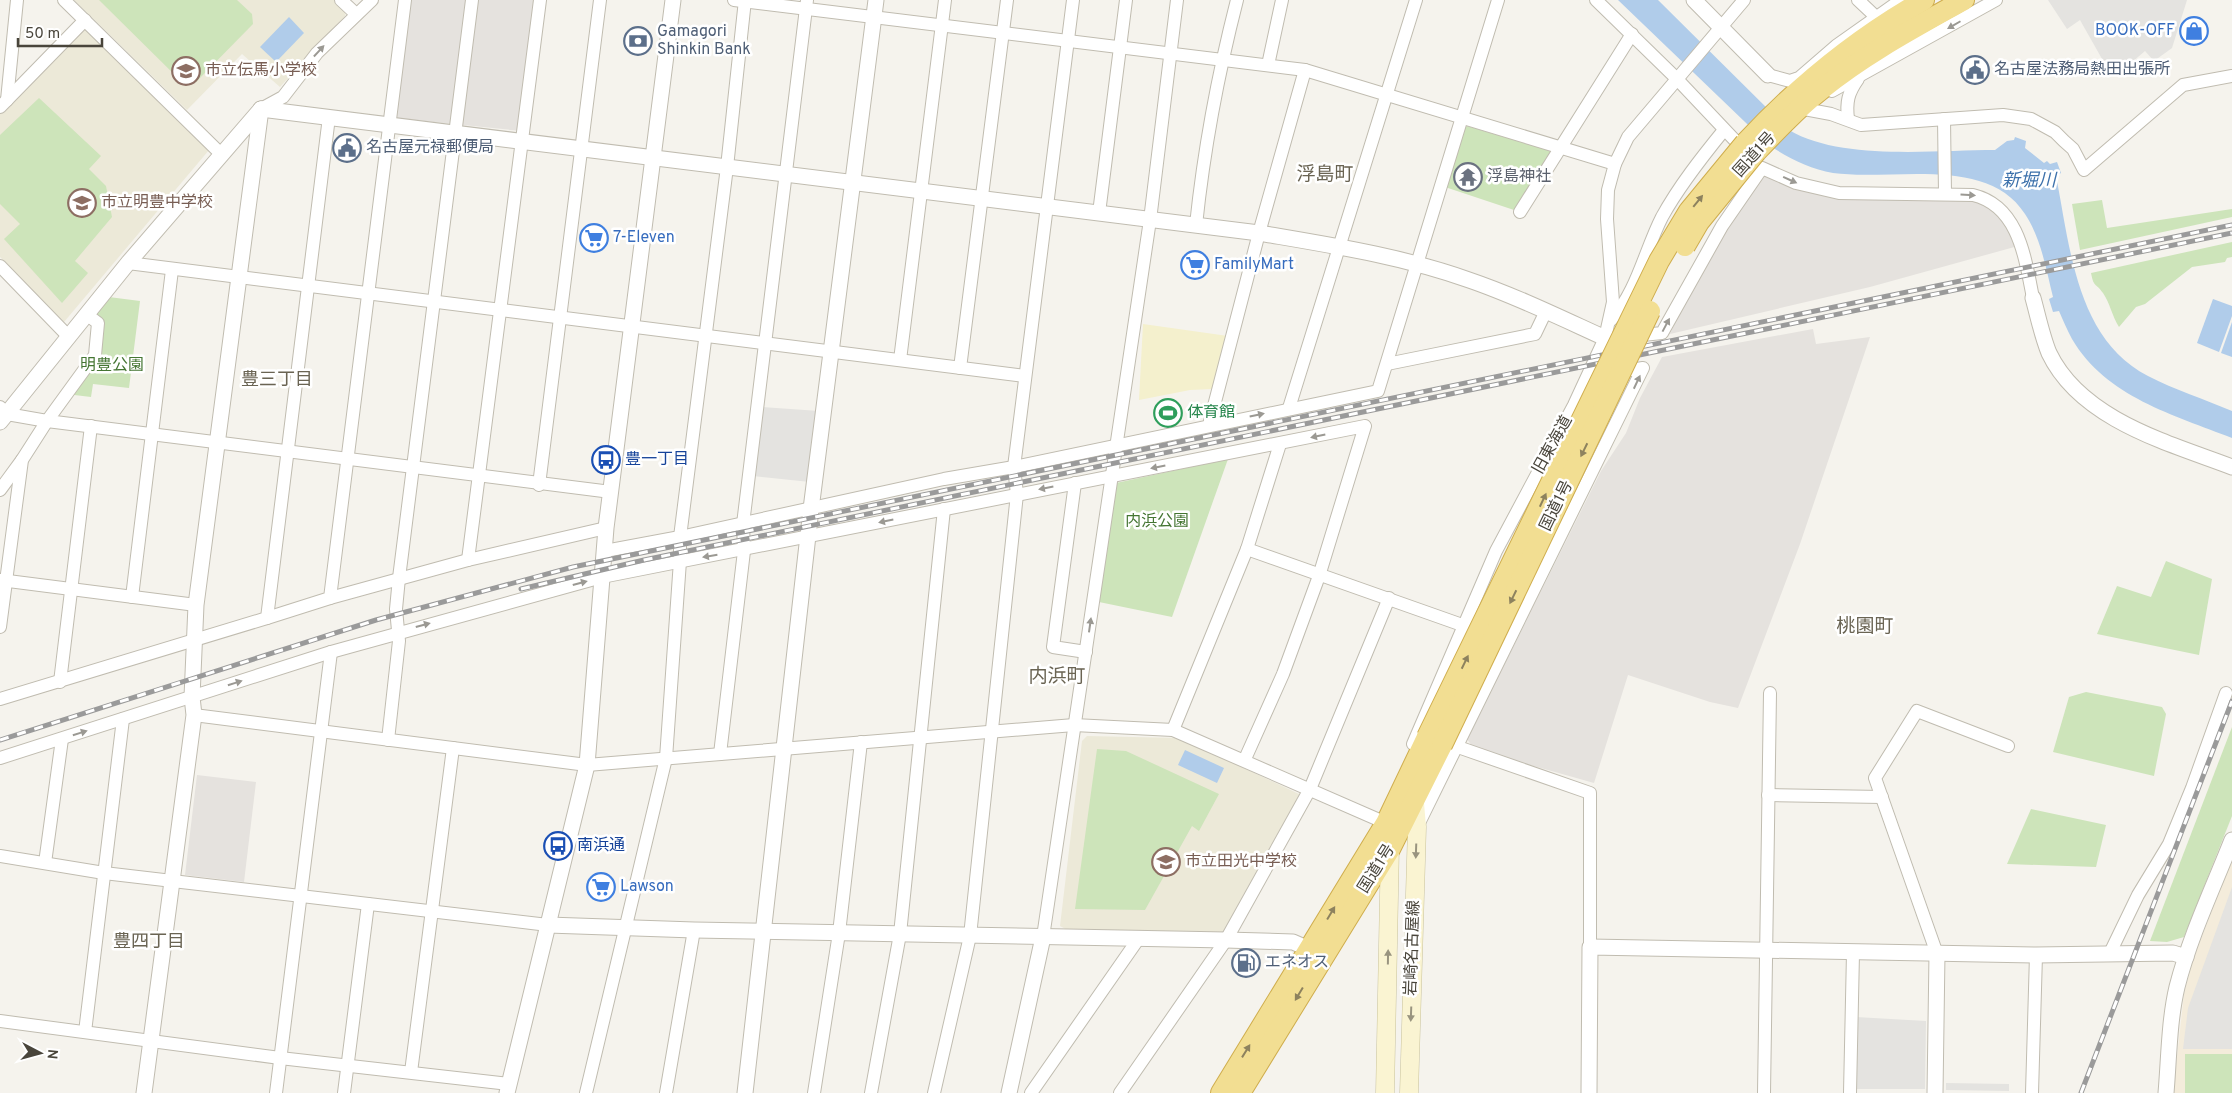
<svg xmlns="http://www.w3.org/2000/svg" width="2232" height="1093" font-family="Overpass,'Noto Sans JP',sans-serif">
<rect width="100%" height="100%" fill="#f5f3ed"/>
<path fill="#f4ecdb" d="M2232 858V1093H2173L2184 994 2193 960Z"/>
<g fill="#e5e2de">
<path d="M409 0H537L521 131 395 118Z"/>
<path d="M1765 174 1802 190 1963 196 1994 208 2018 246 1870 287 1670 334 1693 282 1705 259Z"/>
<path d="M1813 329 1816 344 1870 337 1800 544 1738 708 1710 702 1628 675 1594 783 1474 749 1467 739 1601 471 1626 433 1640 398 1662 357Z"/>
<path d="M197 775 256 782 244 882 185 875Z"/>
</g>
<g fill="#ece9d8">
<path d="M74 0H335L346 10 345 16 280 87 242 54 187 110Z"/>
<path d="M82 29H85L209 150 64 322 0 257V113Z"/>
<path d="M1087 736 1180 738 1299 794 1301 797 1228 929 1222 932 1069 931 1060 926 1082 741Z"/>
</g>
<g fill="#cde4ba">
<path d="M99 0H237L252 14 253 24 196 82 185 85Z"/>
<path d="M39 98 101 156 89 169 106 186 112 217 75 261 88 273 62 303 4 239 20 224 0 204V135Z"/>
<path d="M1467 126 1551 151 1517 211 1445 187 1462 129Z"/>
<path d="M2102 200 2107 228 2232 209V217L2080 250 2072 204Z"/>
<path d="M2232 242V257L2227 258 2225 262 2192 267 2145 304 2136 307 2119 327C2112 316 2110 303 2103 293 2095 282 2094 288 2091 273Z"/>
<path d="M101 296 140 301 129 388 93 384 91 397 66 394 95 355 98 323 86 314Z"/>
<path d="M1228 459 1172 617 1099 602 1116 483Z"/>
<path d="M2166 561 2212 579 2199 655 2097 634 2117 586 2151 597Z"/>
<path d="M2086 692 2162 707 2166 714 2154 776 2053 752 2069 697Z"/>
<path d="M2232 727V816L2184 937 2167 942 2150 941Z"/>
<path d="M1097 749 1126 751 1219 794 1199 831 1192 826 1145 910 1075 909Z"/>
<path d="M2031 809 2106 825 2096 867 2007 864Z"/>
<rect x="2185" y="1054" width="47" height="39"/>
</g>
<path fill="#f4f0cd" d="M1143 324 1228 336 1213 389 1190 390 1139 400Z"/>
<g fill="#e4e3e0">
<path d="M2048 0H2187L2172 48 2154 61 2145 51 2118 74 2115 70 2110 73 2080 20 2067 29Z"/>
<path d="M762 407 819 411 810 482 753 476Z"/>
<path d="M2232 887V1049H2183L2188 1008Z"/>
<path d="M1856 1017 1926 1021 1925 1089H1855Z"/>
<path d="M1946 1083 2009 1084V1091L1946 1090Z"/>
</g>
<g fill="#b0ccea">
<path d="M1618 0H1658L1789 130C1841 161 1934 150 1995 150L2007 141 2014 140 2015 137 2026 141 2025 148 2044 163 2047 161 2050 164 2057 162 2061 173 2056 176C2070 246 2076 339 2148 376 2175 390 2204 399 2232 411V438C2174 415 2106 397 2072 339 2067 330 2063 320 2059 311L2053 312 2049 299 2053 297C2046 269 2041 238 2025 214 1988 155 1893 181 1833 173 1810 169 1789 158 1770 146Z"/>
<path d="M289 17 304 33 276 62 260 47Z"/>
<path d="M2213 299 2232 306V316L2219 352 2197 343Z"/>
<path d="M2232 322V357L2221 353Z"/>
<path d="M1185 750 1224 768 1217 783 1178 765Z"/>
</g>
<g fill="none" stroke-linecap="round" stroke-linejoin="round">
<defs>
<g id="minor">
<path d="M64 0 221 154"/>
<path d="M341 0 356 14"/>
<path d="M734 0 1305 70 1615 164"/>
<path d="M1596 0 1676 78 1745 151"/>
<path d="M1858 0 1875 16"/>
<path d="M1268 65 1282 0"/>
<path d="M1768 75 1790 81 1799 78 1836 46 1901 0"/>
<path d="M1832 91 1996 0"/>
<path d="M7 100 17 0"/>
<path d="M0 107 85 20"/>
<path d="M1799 108 1831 114 1861 125 2003 115 2031 119 2055 132 2064 141 2073 149 2084 170 2183 85 2232 76"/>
<path d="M261 109 283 97 317 53 372 0"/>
<path d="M1848 119C1846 102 1848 93 1858 79"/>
<path d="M1944 119 1945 194"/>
<path d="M1520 212 1632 34"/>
<path d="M1099 213 1126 0"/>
<path d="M1196 225C1204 149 1218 74 1237 0"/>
<path d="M128 263 1025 376"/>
<path d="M0 266 68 336"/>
<path d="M1611 320C1637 292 1645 250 1662 217 1679 186 1702 157 1724 130"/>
<path d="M1633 336 1662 333 1722 226 1762 168 1796 183 1839 193 1973 195C2019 206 2025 258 2033 298"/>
<path d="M900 360 945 0"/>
<path d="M1387 364 1535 334 1546 311"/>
<path d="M960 368 1007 0"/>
<path d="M0 407 7 414 47 421 611 492"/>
<path d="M1289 408 1416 0"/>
<path d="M1209 425 1259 233 1305 70"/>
<path d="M1075 483 1053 647 1086 652"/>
<path d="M539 485 600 0"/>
<path d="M0 490 22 460"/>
<path d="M1247 549 1465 626"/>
<path d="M605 551 680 537 944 479 1014 467 1378 391 1498 0"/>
<path d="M468 560 540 0"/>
<path d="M0 580 196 605"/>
<path d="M132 597 172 270"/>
<path d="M330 598 468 560 606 528"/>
<path d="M267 618 330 598 405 0"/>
<path d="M0 627 22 460 47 421 95 355 98 323 86 314"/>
<path d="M60 682 91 426"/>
<path d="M0 699 267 618 329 117"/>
<path d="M194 715 587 765 1074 725 1173 730 1386 823"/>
<path d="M1173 730 1247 549 1280 444"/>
<path d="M388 740 399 641 396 609 399 578 472 0"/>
<path d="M1413 744 1496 551 1574 405 1605 338 1613 302 1607 219 1608 190 1615 164 1628 137 1744 0"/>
<path d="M1458 747 1590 793V947"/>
<path d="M720 754 744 551 743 524 807 0"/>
<path d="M0 758 331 652 602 577 1365 426 1319 576 1283 674 1245 759"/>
<path d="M1768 795 1882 797"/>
<path d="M1417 827 1643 368 1618 372"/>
<path d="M0 856 104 873 548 925"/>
<path d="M45 863 62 739"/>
<path d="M1043 937 1150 220 1177 0"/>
<path d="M1937 954 1875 778 1917 711 2008 746"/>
<path d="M2109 955 2138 895 2169 844 2192 788 2226 693"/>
<path d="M0 1021 280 1058 509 1084"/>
<path d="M85 1032 123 719"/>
<path d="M411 1072 453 748"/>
<path d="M276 1093 331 652"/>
<path d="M344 1093 368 904"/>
<path d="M586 1093 666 758 680 561V537L727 167 745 0"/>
<path d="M666 1093 694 930"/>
<path d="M814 1093 839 933 861 742"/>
<path d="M871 1093 900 934 944 509"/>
<path d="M934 1093 970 936 1017 494 1014 467 1073 0"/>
<path d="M1031 1093 1139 938"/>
<path d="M1120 1093 1226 940 1310 789 1389 598"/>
<path d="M1764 1093 1770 693"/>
<path d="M1850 1093 1853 953"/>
<path d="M2032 1093 2036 955"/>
</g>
<g id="tertiary">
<path d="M1694 0 1768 75"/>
<path d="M261 109 1259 233C1329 245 1402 256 1469 280 1516 296 1561 318 1605 338"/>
<path d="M2033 298C2038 316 2042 336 2049 353 2081 420 2169 443 2232 467"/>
<path d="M0 422 128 263 261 109"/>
<path d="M548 925 694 930 1226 940 1293 942 1309 949"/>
<path d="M144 1093 194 715 192 697 196 605 261 109"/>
<path d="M507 1093 587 765 606 528 673 0"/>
<path d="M745 1093 811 509 876 0"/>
<path d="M1009 1093 1043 937"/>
<path d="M1589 1093 1590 947 2036 955 2173 953 2186 957"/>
<path d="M1935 1093 1937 954"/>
<path d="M2166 1093C2169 1058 2169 1021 2177 987 2190 936 2213 888 2232 840"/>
</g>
<g id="secondary">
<path d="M1385 1093 1390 846"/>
<path d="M1409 1093 1417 827 1415 803"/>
</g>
<g id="trunk">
<path d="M1745 143C1799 85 1855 39 1924 0"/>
<path d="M1756 152C1777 130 1798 108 1822 89 1865 54 1916 27 1964 0"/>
<path d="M1221 1093 1386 823 1427 737"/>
<path d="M1240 1093 1390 849 1442 745"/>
</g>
</defs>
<use href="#minor" stroke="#c0bcb0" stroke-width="14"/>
<use href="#tertiary" stroke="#c0bcb0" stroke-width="17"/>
<use href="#secondary" stroke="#c9c39d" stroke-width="19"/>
<use href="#trunk" stroke="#cfad4d" stroke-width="22"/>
<use href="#minor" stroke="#fff" stroke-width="12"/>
<use href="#tertiary" stroke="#fff" stroke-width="15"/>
<use href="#secondary" stroke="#faf4d2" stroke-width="18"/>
<use href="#trunk" stroke="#f2de92" stroke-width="20"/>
<defs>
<g id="rail">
<path d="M521 589 644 560 2232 233"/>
<path d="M0 740 376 620 573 567 2232 225"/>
<path d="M2081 1093 2232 701"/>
</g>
</defs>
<use href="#rail" stroke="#9a9a9a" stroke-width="5"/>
<use href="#rail" stroke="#fff" stroke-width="3" stroke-dasharray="9" stroke-linecap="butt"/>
<defs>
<g id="trunk-bridge">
<path d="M1685 246 1699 222 1756 152"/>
<path d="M1427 737 1659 261 1689 211 1745 143"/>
<path d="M1442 745 1650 311"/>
</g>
</defs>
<use href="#trunk-bridge" stroke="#cfad4d" stroke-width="22" stroke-linecap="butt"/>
<use href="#trunk-bridge" stroke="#f2de92" stroke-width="20"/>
</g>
<defs><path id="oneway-solid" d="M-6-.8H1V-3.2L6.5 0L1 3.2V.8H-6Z" transform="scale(1.25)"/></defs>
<g fill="#9b9993">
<use href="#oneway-solid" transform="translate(1954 25) rotate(150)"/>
<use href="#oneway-solid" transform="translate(319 51) rotate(-47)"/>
<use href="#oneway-solid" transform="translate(1790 180) rotate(24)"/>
<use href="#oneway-solid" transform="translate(1968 195) rotate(4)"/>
<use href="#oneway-solid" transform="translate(1666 325) rotate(-62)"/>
<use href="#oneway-solid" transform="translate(1637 382) rotate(-65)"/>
<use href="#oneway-solid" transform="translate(1257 415) rotate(-12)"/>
<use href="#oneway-solid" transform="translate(1318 436) rotate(168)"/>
<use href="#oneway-solid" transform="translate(1158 467) rotate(169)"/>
<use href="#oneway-solid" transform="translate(1046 488) rotate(169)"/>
<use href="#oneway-solid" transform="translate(886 521) rotate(168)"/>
<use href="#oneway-solid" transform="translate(710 556) rotate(171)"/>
<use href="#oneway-solid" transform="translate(580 583) rotate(-15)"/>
<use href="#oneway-solid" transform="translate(423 625) rotate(-15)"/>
<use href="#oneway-solid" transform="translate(1090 625) rotate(-82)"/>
<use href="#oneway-solid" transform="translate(235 683) rotate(-18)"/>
<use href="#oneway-solid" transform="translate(80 733) rotate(-17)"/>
</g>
<g fill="#8d825e">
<use href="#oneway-solid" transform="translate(1698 201) rotate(-51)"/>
<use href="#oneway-solid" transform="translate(1584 450) rotate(116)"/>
<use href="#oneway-solid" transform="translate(1543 500) rotate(-65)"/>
<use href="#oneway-solid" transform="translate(1513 597) rotate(116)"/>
<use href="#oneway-solid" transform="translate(1465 662) rotate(-64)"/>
<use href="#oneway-solid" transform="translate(1331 913) rotate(-59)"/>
<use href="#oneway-solid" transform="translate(1299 994) rotate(121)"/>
<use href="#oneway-solid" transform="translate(1246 1051) rotate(-58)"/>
</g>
<g fill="#99947f">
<use href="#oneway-solid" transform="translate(1416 851) rotate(92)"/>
<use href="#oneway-solid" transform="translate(1388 957) rotate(-89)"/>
<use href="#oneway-solid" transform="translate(1411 1014) rotate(92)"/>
</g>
<defs>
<symbol id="shop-ring" viewBox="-11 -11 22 22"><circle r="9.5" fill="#fff" stroke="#3f7fe0" stroke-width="1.5"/><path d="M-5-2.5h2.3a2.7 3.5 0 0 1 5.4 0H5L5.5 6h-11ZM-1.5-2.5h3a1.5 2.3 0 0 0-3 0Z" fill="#3f7fe0"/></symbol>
<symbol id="bank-ring" viewBox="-11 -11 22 22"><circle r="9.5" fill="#fff" stroke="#5c6f8a" stroke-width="1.5"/><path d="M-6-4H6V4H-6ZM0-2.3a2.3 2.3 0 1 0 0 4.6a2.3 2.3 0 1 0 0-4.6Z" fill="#5c6f8a"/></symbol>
<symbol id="civic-ring" viewBox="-11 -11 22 22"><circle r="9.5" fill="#fff" stroke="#5c6f8a" stroke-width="1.5"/><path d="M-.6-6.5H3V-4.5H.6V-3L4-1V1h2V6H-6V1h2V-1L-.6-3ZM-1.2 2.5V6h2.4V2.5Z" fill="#5c6f8a"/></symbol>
<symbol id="school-ring" viewBox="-11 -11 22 22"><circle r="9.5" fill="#fff" stroke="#8d6e63" stroke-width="1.5"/><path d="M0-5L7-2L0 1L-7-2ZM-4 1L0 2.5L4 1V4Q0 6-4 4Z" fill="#8d6e63"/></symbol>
<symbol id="temple-ring" viewBox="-11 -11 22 22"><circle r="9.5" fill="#fff" stroke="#6b7280" stroke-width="1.5"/><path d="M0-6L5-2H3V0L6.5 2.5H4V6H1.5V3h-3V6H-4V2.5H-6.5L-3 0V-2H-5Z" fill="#6b7280"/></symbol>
<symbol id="supermarket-ring" viewBox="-11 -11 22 22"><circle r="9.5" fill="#fff" stroke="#3f7fe0" stroke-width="1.5"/><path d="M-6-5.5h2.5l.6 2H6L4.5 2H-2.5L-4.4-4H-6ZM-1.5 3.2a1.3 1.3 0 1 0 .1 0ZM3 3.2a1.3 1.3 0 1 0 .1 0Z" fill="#3f7fe0"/></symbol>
<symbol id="stadium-ring" viewBox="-11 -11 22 22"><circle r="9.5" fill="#fff" stroke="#2e9e5b" stroke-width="1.5"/><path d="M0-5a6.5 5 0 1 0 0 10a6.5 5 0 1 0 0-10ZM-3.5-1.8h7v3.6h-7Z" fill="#2e9e5b"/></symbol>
<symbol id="bus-ring" viewBox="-11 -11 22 22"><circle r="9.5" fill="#fff" stroke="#1a4fb4" stroke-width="1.5"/><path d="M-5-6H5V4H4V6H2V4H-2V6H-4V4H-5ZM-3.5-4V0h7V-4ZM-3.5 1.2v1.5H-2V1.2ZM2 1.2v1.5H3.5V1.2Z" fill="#1a4fb4"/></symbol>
<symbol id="fuel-ring" viewBox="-11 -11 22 22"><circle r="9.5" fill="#fff" stroke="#5c6f8a" stroke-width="1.5"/><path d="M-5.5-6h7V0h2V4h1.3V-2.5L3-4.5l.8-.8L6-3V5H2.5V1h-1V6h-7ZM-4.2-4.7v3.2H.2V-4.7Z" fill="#5c6f8a"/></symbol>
</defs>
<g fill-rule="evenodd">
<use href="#shop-ring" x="2178" y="15" width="32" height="32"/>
<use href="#bank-ring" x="622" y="25" width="32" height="32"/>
<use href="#civic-ring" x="1959" y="54" width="32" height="32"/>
<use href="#school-ring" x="170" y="55" width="32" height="32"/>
<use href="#civic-ring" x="331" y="132" width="32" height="32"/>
<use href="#temple-ring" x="1452" y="161" width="32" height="32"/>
<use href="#school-ring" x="66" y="187" width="32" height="32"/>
<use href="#supermarket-ring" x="578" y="222" width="32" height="32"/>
<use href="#supermarket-ring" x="1179" y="249" width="32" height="32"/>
<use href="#stadium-ring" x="1152" y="397" width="32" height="32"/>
<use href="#bus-ring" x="590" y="444" width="32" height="32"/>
<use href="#bus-ring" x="542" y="830" width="32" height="32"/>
<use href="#school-ring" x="1150" y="846" width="32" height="32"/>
<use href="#supermarket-ring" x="585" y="871" width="32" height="32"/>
<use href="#fuel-ring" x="1230" y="947" width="32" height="32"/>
</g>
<g text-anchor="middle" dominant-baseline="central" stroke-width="5" stroke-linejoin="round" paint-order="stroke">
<g font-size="16" fill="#366cbe" stroke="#fff" text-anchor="start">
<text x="2175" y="31" text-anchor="end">BOOK-OFF</text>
<text x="613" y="238">7-Eleven</text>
<text x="1214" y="265">FamilyMart</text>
<text x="620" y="887">Lawson</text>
</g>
<g font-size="16" fill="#4e5e75" stroke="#fff" text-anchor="start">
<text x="657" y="32">Gamagori<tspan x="657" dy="18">Shinkin Bank</tspan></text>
<text x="1994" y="70">名古屋法務局熱田出張所</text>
<text x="366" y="148">名古屋元禄郵便局</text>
<text x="1265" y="963">エネオス</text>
</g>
<g font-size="16" fill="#785e54" stroke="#fff" text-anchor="start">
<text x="205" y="71">市立伝馬小学校</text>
<text x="101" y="203">市立明豊中学校</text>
<text x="1185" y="862">市立田光中学校</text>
</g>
<g font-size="16" fill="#49453b" stroke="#fff">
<text transform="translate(1755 155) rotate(-48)">国道1号</text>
<text transform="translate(1553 445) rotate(-61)">旧東海道</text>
<text transform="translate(1557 506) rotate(-64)">国道1号</text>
<text transform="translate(1377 869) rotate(-58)">国道1号</text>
<text transform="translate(1413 948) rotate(-88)">岩崎名古屋線</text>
</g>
<g font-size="16" fill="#5b616d" stroke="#fff" text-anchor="start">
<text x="1487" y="177">浮島神社</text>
</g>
<g font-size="16" fill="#457633" stroke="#fff">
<text x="112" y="366">明豊公園</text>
<text x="1157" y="522">内浜公園</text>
</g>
<g font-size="16" fill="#27864d" stroke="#fff" text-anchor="start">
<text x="1187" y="413">体育館</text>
</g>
<g font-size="16" fill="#164399" stroke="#fff" text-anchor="start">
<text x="625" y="460">豊一丁目</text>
<text x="577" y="846">南浜通</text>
</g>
<g font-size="18" font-style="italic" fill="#3d71ab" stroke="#fff">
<text x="2029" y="181">新堀川</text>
</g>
<g font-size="18" fill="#6a6453" stroke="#fff">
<text x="277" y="380">豊三丁目</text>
<text x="149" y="942">豊四丁目</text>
</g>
<g font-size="19" fill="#6a6453" stroke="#fff">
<text x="1325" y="175">浮島町</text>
<text x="1865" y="627">桃園町</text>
<text x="1057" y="677">内浜町</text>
</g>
</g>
<g transform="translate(40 1053) rotate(96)" stroke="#ffffff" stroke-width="4" paint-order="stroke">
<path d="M0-4L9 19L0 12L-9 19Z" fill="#49453b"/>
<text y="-8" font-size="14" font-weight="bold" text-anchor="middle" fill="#49453b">N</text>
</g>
<path d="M18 38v8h84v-8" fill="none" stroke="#49453b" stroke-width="2.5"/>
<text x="25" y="38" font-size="15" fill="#49453b" stroke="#ffffff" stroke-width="4" paint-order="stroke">50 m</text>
</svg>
